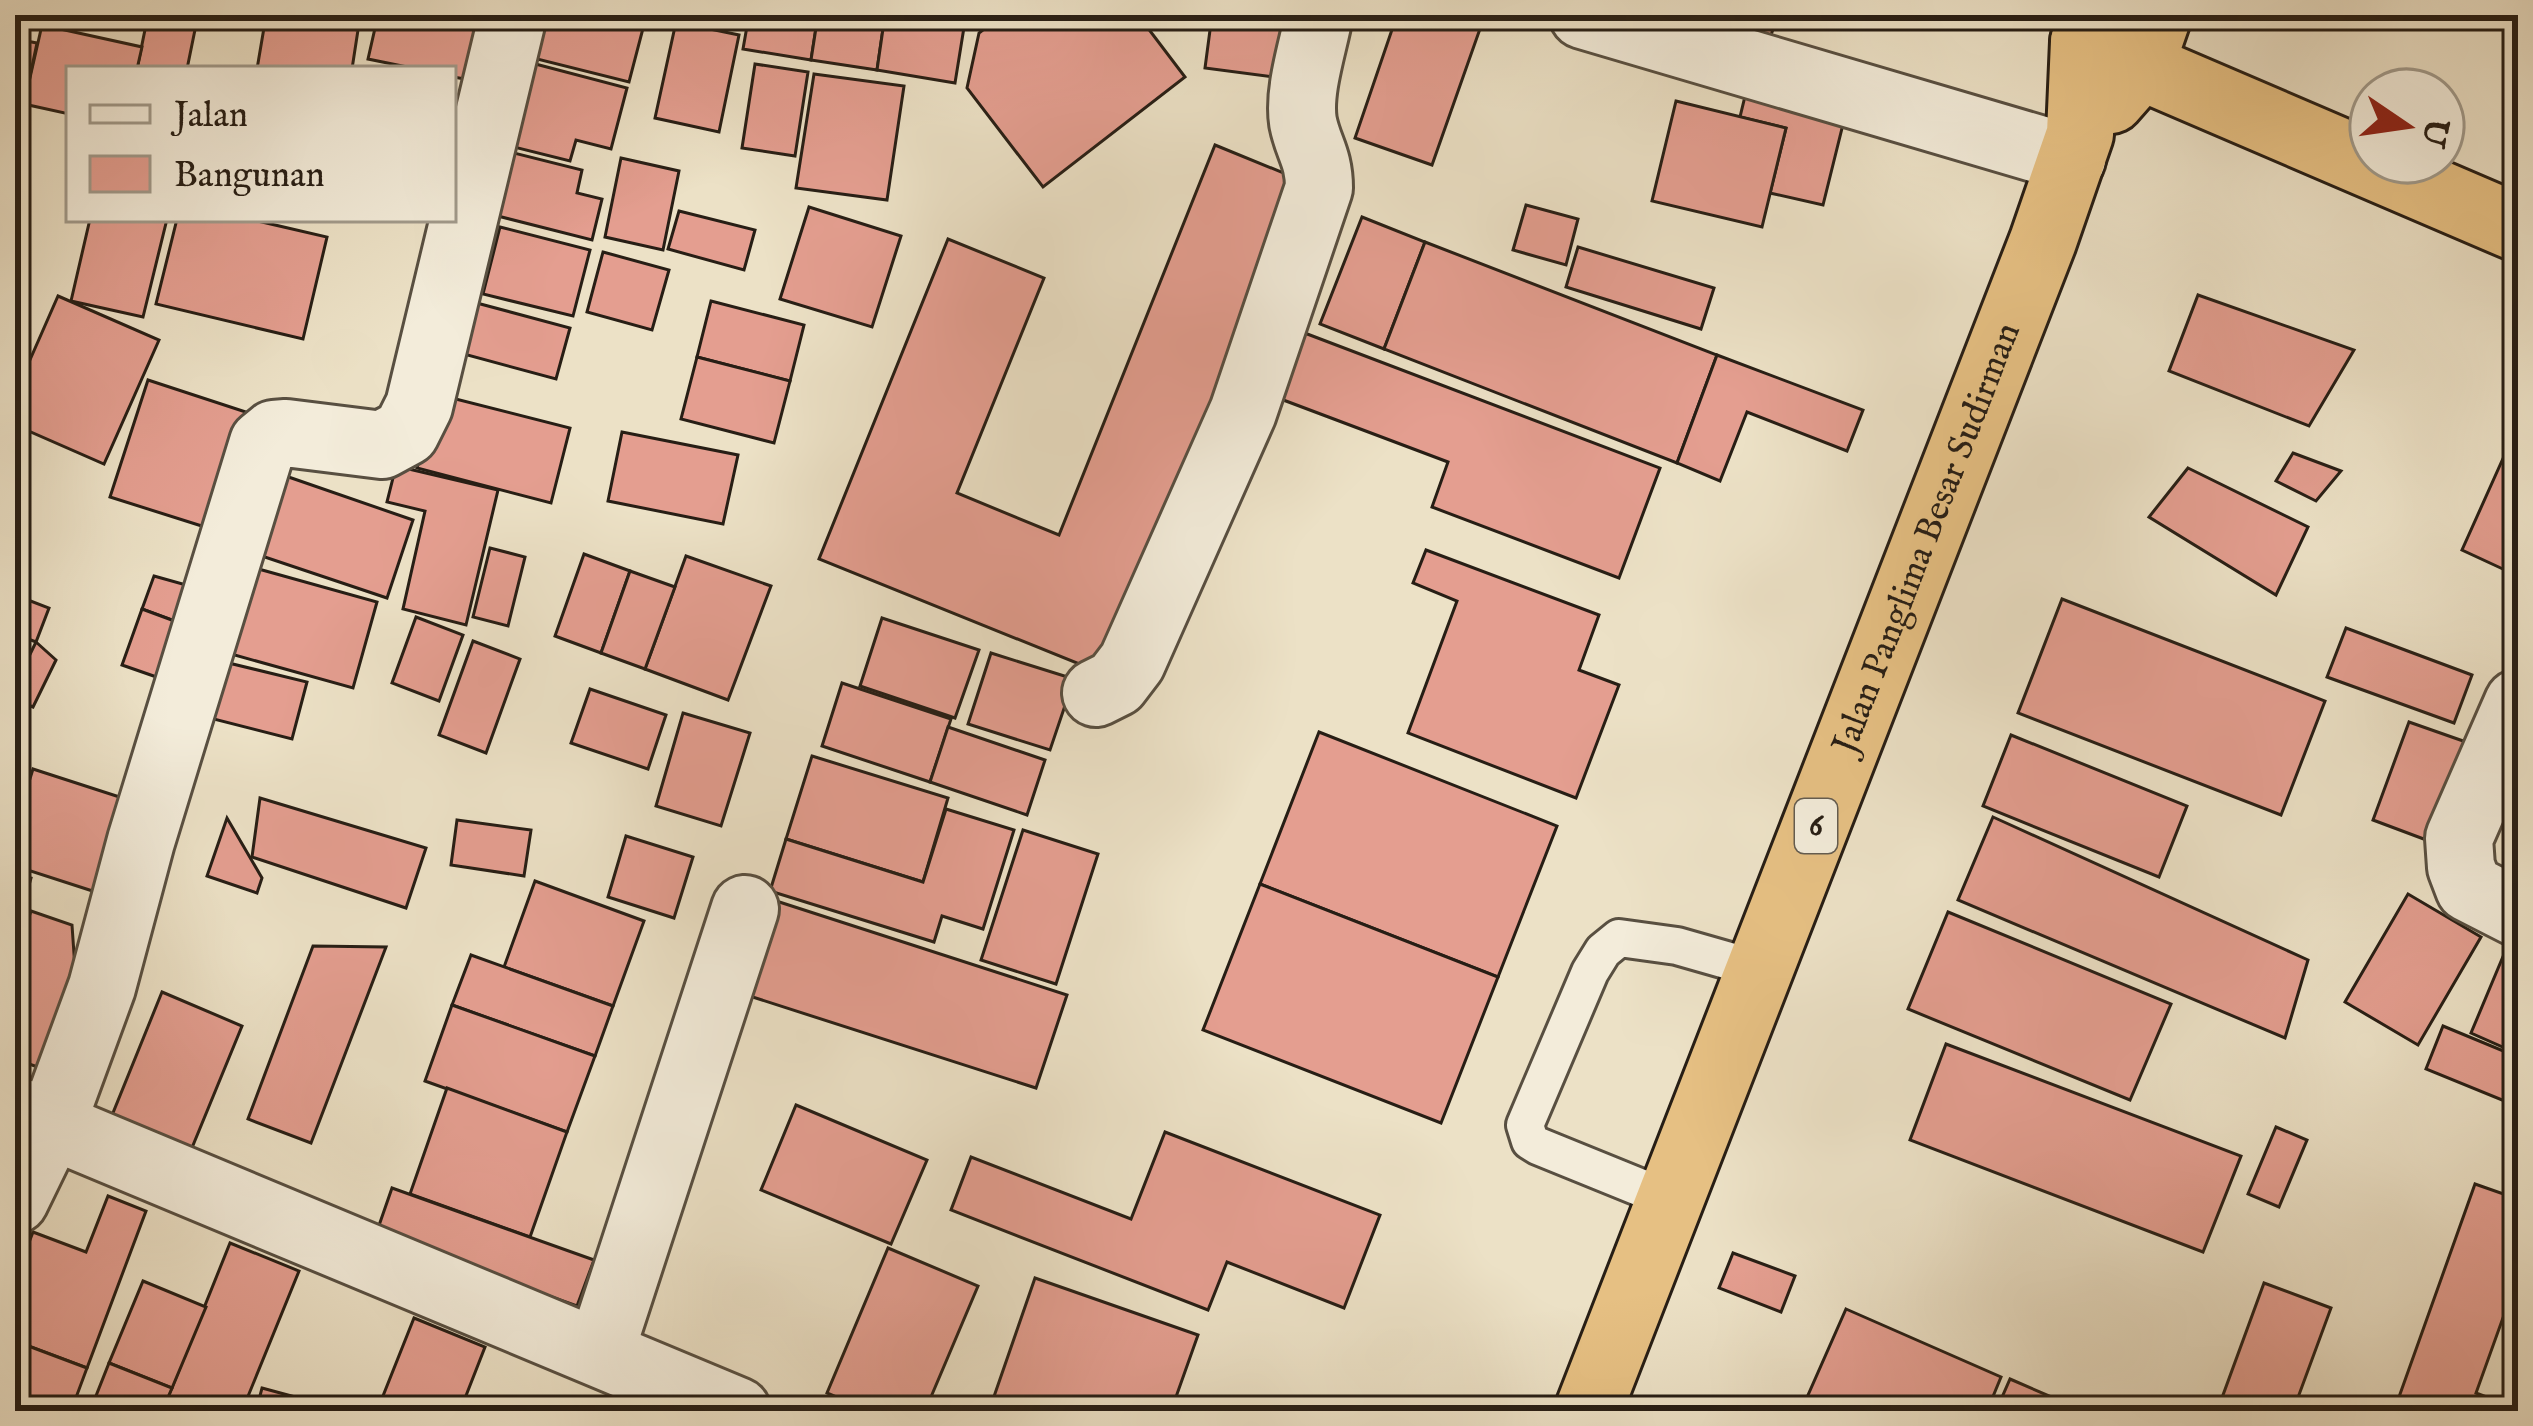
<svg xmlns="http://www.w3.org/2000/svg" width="2533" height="1426" font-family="'IM FELL English',serif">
<rect width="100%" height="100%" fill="#ece1c6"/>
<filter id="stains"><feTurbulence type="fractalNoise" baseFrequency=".00167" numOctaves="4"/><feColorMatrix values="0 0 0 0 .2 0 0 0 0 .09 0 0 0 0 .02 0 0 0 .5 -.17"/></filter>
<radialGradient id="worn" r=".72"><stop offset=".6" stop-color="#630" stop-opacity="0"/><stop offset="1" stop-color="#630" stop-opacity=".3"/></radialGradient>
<g fill="#e49e90" stroke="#271e15" stroke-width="3">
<path d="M148 15H198L187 69H137Z"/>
<path d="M378 15H479L465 79 453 77V69H417L368 59Z"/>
<path d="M544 15 646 17 629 82 533 58Z"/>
<path d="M749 15H818L811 60 743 49Z"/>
<path d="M818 15H885L877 70 811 60Z"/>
<path d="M885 15H966L955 83 877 70Z"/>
<path d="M1002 15H1138L1185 77 1043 187 967 88 979 33Z"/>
<path d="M1212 15H1290L1281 78 1205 68Z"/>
<path d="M1397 15H1448L1481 26 1432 165 1355 138Z"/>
<path d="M1720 15H1778L1770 38Z"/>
<path d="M266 16 358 30 352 69H257Z"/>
<path d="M676 22 739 35 719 132 655 118Z"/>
<path d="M42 25 142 47 137 69H69V114L24 104Z"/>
<path d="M15 39 37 43 24 104 15 102Z"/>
<path d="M524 61 627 88 611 149 576 140 570 161 502 144Z"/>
<path d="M755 64 808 72 795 156 742 148Z"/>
<path d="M814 74 904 86 887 200 796 188Z"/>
<path d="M1747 88 1846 112 1823 205 1770 193 1786 128 1740 117Z"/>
<path d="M1676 101 1786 128 1762 227 1652 201Z"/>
<path d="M1215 145 1313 185 1114 678 819 559 948 239 1044 278 957 493 1059 535Z"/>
<path d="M486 146 582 170 577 193 602 199 592 240 470 209Z"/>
<path d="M621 158 679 171 663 250 605 237Z"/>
<path d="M1526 205 1578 219 1566 265 1513 250Z"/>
<path d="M809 207 901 236 872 327 780 299Z"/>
<path d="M679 211 755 230 744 270 668 249Z"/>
<path d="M1362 217 1425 242 1384 349 1320 324Z"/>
<path d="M90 219H167L143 317 71 301Z"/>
<path d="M177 219H249L327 237 303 339 156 304Z"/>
<path d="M500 227 590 250 573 316 483 294Z"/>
<path d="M1425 242 1717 355 1677 463 1384 349Z"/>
<path d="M1578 247 1714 288 1701 329 1566 287Z"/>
<path d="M603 252 669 270 652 330 587 312Z"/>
<path d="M2198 295 2354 350 2309 426 2169 371Z"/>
<path d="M58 296 159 340 104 464 15 425V394Z"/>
<path d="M711 301 804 325 790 381 697 357Z"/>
<path d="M473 302 570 328 556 379 460 353Z"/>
<path d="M1302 332 1660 468 1619 578 1432 507 1448 462 1278 398Z"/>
<path d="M1717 355 1863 410 1847 451 1747 412 1720 481 1677 463Z"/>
<path d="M697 357 790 381 774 443 681 419Z"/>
<path d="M148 380 261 417 224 533 110 497Z"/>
<path d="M436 394 570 428 551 503 417 468Z"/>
<path d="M2518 425V576L2462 550Z"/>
<path d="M622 432 738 455 723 524 608 501Z"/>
<path d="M2293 453 2341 471 2316 501 2276 481Z"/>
<path d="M396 466 498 490 466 625 403 609 425 511 387 502Z"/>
<path d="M2188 468 2308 527 2276 595 2149 517Z"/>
<path d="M277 473 413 520 387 598 250 552Z"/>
<path d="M490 548 525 557 508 626 473 617Z"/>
<path d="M1426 550 1599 615 1579 670 1619 685 1576 798 1408 733 1457 601 1413 583Z"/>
<path d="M584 554 630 571 601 653 555 636Z"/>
<path d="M686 556 771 586 728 700 645 669Z"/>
<path d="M255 568 377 602 353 688 231 654Z"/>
<path d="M630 571 675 587 645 669 601 653Z"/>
<path d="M154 576 197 588 188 626 142 609Z"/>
<path d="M15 595 49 608 36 642 15 634Z"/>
<path d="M2062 599 2325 701 2281 815 2018 713Z"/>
<path d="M142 609 188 626 168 681 122 665Z"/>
<path d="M416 617 463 635 439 701 392 683Z"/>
<path d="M882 618 979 650 955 718 860 686Z"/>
<path d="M2346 628 2472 675 2454 723 2327 677Z"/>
<path d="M473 641 520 659 486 753 439 735Z"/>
<path d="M36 642 56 660 33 707 15 700V685Z"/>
<path d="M991 653 1074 679 1050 750 968 724Z"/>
<path d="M208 658 307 682 292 739 194 714Z"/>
<path d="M842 683 951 719 930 782 822 746Z"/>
<path d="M590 689 666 715 648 769 571 743Z"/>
<path d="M683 713 750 733 721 826 656 806Z"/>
<path d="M2409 722 2466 742 2429 841 2373 820Z"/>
<path d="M948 727 1045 760 1027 815 930 782Z"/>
<path d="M1319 732 1557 826 1498 977 1260 884Z"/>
<path d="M2011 735 2187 806 2159 877 1983 806Z"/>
<path d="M812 756 948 798 923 882 786 839Z"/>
<path d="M33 769 135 802 105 895 15 866V826Z"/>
<path d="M260 798 426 848 406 908 252 857Z"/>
<path d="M946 809 1014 830 983 929 942 916 934 942 770 891 786 839 923 882Z"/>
<path d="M1993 817 2308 960 2285 1038 1958 900Z"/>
<path d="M227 818 262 878 257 893 207 876Z"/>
<path d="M457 820 531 830 524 876 451 865Z"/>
<path d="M1023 830 1098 854 1056 984 981 960Z"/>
<path d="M626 836 693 857 674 918 608 897Z"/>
<path d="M15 874 31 878 17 928 15 927Z"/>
<path d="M535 881 644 921 613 1006 504 967Z"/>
<path d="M1260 884 1498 977 1441 1123 1203 1030Z"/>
<path d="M2408 894 2481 937 2418 1045 2345 1002Z"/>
<path d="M767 898 1067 995 1036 1088 737 992Z"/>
<path d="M31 911 72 925 76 983 46 1070 15 1059V959Z"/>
<path d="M1948 912 2171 1004 2130 1100 1908 1009Z"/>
<path d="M2512 935 2518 938V1043L2514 1052 2471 1033Z"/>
<path d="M313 946 386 947 311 1143 248 1119Z"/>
<path d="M471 955 613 1006 595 1056 452 1005Z"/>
<path d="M162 992 242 1026 182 1172 102 1140Z"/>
<path d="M452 1005 595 1056 567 1132 425 1081Z"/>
<path d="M2443 1026 2518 1057V1073L2507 1102 2426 1069Z"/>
<path d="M1946 1044 2241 1156 2203 1252 1910 1140Z"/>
<path d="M447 1088 567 1132 530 1237 410 1194Z"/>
<path d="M796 1105 927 1160 891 1244 761 1190Z"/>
<path d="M2276 1127 2307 1140 2279 1207 2248 1194Z"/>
<path d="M1165 1132 1380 1215 1344 1308 1227 1262 1208 1310 951 1210 971 1157 1131 1219Z"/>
<path d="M2475 1184 2518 1199V1276L2476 1393 2505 1404 2503 1411H2394Z"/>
<path d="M392 1188 594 1260 577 1306 376 1234Z"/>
<path d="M108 1196 146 1211 87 1368 15 1341V1279L33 1232 86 1252Z"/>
<path d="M230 1243 299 1271 242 1411H179L165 1405Z"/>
<path d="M888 1248 978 1286 925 1411H869L827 1393Z"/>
<path d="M1733 1253 1795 1276 1781 1312 1719 1288Z"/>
<path d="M1035 1278 1198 1335 1171 1411H999L990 1408Z"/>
<path d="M143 1281 206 1307 172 1388 109 1363Z"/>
<path d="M2264 1283 2331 1308 2293 1411H2232L2219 1406Z"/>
<path d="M1846 1309 2001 1377 1987 1411H1801Z"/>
<path d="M414 1318 485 1347 460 1411H377Z"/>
<path d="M15 1341 87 1368 71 1411H15Z"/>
<path d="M109 1363 172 1388 162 1411H90Z"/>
<path d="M2010 1379 2084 1411H1996Z"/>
<path d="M262 1388 343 1410V1411H256Z"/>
</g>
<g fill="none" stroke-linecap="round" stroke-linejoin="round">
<defs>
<path id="lane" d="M1671 1200 1538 1146 1530 1141 1525 1125 1590 972 1603 951 1619 938 1677 946 1761 970"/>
<g id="street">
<path d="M1583 15 2072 159"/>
<path d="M1096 693 1116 683 1132 662 1243 412 1319 188C1319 157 1308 148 1303 122 1298 90 1313 47 1319 15"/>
<path d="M2518 703 2459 838 2461 867 2469 888 2518 913"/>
<path d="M15 1110 737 1411"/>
<path d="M15 1200 51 1126 102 987 141 841 263 443 274 434 286 433 382 445 406 432 419 406 513 15"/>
<path d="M600 1353 745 909"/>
</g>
<g id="highway">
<path d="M2084 42 2518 228"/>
<path d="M2111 100 2140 67 2158 15"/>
<path id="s1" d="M1588 1411 2043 241 2080 134 2084 42 2093 15"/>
</g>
</defs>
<use href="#lane" stroke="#584f41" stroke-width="42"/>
<use href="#street" stroke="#584f41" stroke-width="72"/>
<use href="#highway" stroke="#271e15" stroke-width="72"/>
<use href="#lane" stroke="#f3ecda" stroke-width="36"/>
<use href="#street" stroke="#f3ecda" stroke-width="66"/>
<use href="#highway" stroke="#e6c083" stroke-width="66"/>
</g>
<g text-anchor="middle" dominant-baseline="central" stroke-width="9" stroke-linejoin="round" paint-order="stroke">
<rect fill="#f3ecda" stroke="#645c50" stroke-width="3" x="1795" y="799" width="42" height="54" rx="9"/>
<g font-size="33" font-weight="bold" fill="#271e15">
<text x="1816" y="826">6</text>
</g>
<g font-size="36" fill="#271e15" stroke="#f3ecda">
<text stroke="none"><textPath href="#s1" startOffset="936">Jalan Panglima Besar Sudirman</textPath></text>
</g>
</g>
<rect width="2533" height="1426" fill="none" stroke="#ece1c6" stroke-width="60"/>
<rect x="18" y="18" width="2497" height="1390" fill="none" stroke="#271e15" stroke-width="6"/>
<rect x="30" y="30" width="2473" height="1366" fill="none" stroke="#271e15" stroke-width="3"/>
<rect x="66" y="66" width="390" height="156" fill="#f3ecda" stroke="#a19a8b" stroke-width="3"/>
<rect x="90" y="105" width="60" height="18" fill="#f3ecda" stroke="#a19a8b" stroke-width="3"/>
<text x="174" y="126" font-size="36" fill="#271e15">Jalan</text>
<rect x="90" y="156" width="60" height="36" fill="#e49e90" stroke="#a19a8b" stroke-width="3"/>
<text x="174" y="186" font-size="36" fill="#271e15">Bangunan</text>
<g transform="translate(2407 126) rotate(103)"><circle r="57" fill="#f3ecda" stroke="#a19a8b" stroke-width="3"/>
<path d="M0-9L21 45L0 30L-21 45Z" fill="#8f2418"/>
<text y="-18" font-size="33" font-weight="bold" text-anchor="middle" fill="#271e15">U</text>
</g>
<rect width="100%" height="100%" filter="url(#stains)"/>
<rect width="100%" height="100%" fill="url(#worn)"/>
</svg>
